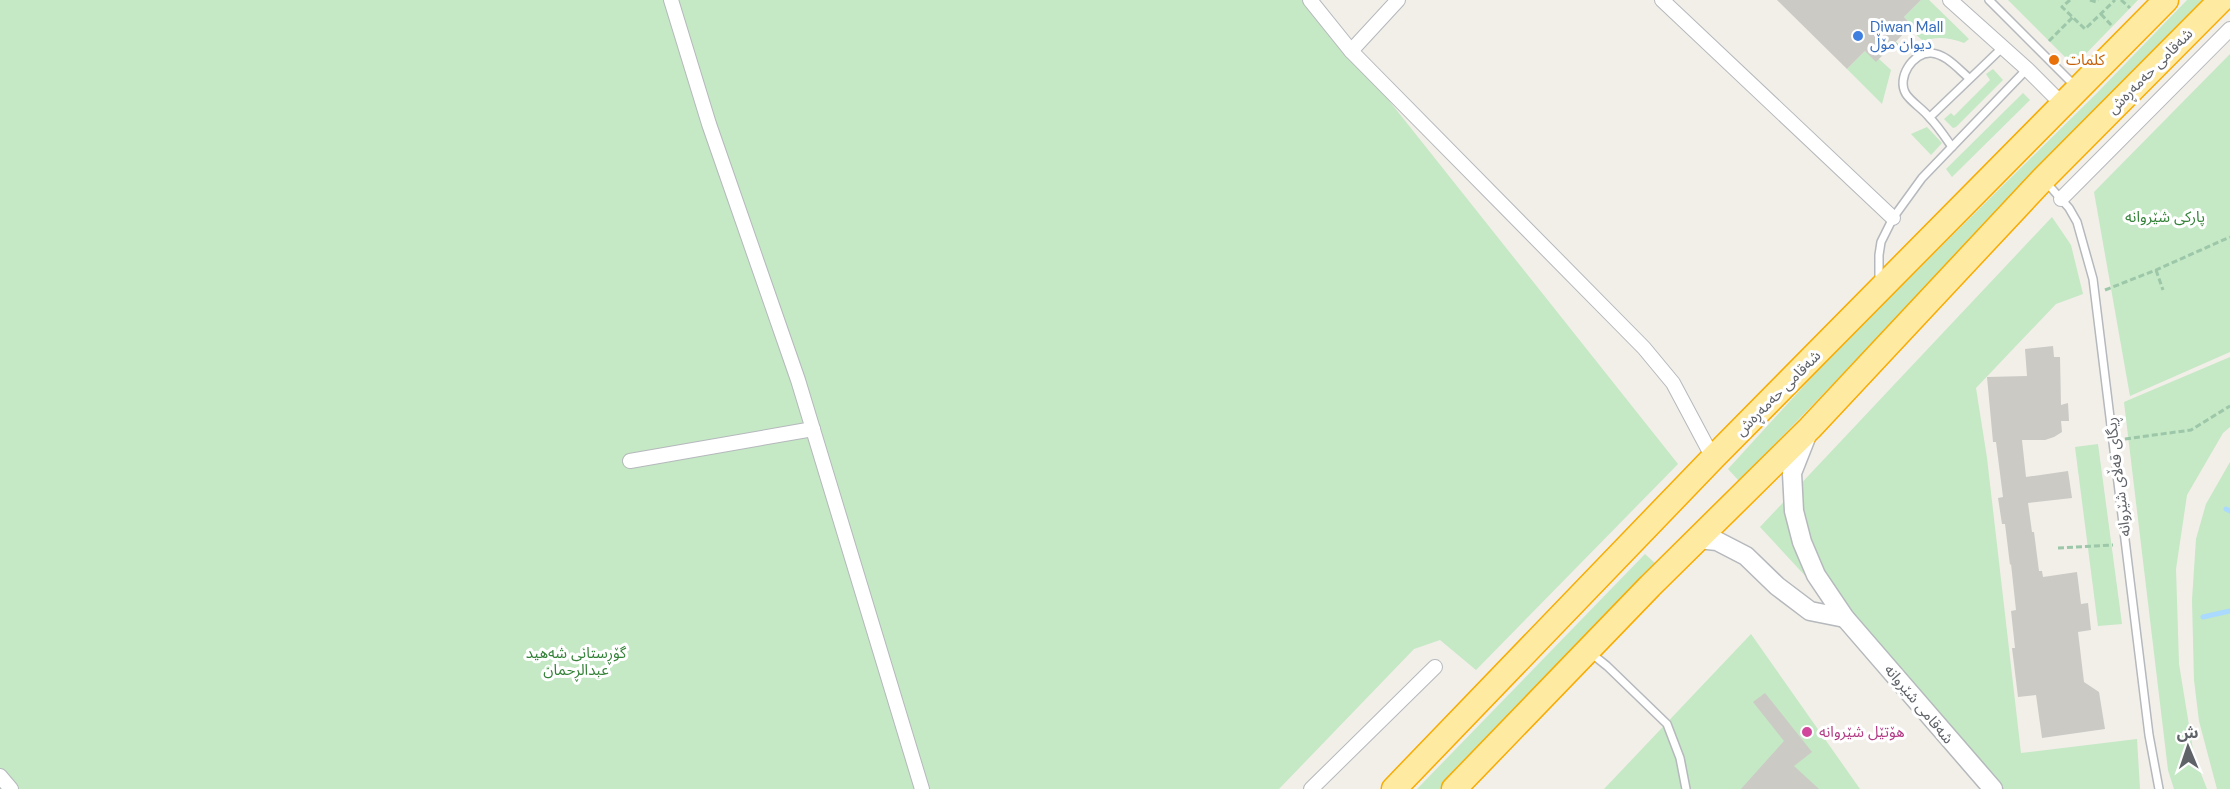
<svg xmlns="http://www.w3.org/2000/svg" width="2230" height="789" font-family="'DM Sans','Noto Sans Arabic',sans-serif">
<rect width="100%" height="100%" fill="#f1efe8"/>
<g fill="#c5e8c5">
<path d="M0 0H1309L1678 464 1476 670 1440 640 1414 649 1279 789H0Z"/>
<path d="M1921 0H1929L1969 39 1964 43C1949 38 1938 36 1923 41L1909 28 1912 25 1904 17Z"/>
<path d="M2008 0H2138L2074 66Z"/>
<path d="M2187 0H2204L1739 481 1728 469 1841 345 2097 93Z"/>
<path d="M1865 51 1879 59 1891 70 1882 104 1847 69Z"/>
<path d="M2230 54V352L2130 396 2094 192Z"/>
<path d="M1993 69 2003 80 1956 127 1953 128 1944 119 1951 113 1954 116 1990 80 1986 74Z"/>
<path d="M2023 93 2030 100 1952 177 1946 169Z"/>
<path d="M1927 127 1942 143 1931 155 1911 134Z"/>
<path d="M2052 217 2071 245 2083 294 2056 304 1976 388 1987 458 2021 753 2137 739 2140 789H2003L1760 527Z"/>
<path d="M2230 357V427L2223 433 2187 495 2176 569 2179 664 2194 756 2207 789H2174L2168 770 2124 402Z"/>
<path d="M2098 444 2122 624 2098 626 2075 447Z"/>
<path d="M2230 462V789H2217L2199 721 2194 680 2192 600 2196 539 2206 504Z"/>
<path d="M1645 554 1657 565 1443 789H1417Z"/>
<path d="M1751 634 1860 789H1604Z"/>
</g>
<g fill="none" stroke-linecap="round" stroke-linejoin="round">
<g stroke="#aadaff" stroke-width="5">
<path d="M2226 509 2230 511"/>
<path d="M2203 617 2230 611"/>
</g>
</g>
<g fill="#cccac5">
<path d="M1777 0H1921L1904 17 1912 25 1876 62 1865 51 1847 69Z"/>
<path d="M2053 346 2054 357H2060L2061 405 2068 403 2069 421H2061L2062 432 2054 437 2045 440H2022L2026 477 2068 471 2072 498 2028 503 2032 532H2034L2039 571H2042L2043 577 2077 572 2081 604 2088 603 2091 630 2078 632 2084 682 2099 692 2105 729 2042 738 2036 695 2018 697 2012 648H2015L2011 611 2016 610 2011 564 2010 565 2005 524H2002L1998 498 2003 497 1996 442H1993L1987 377 2027 376 2025 349Z"/>
<path d="M1765 693 1812 752 1794 766 1819 789H1741L1784 741 1753 702Z"/>
</g>
<g fill="none" stroke-linecap="round" stroke-linejoin="round">
<defs>
<g id="service">
<path d="M1989 0 2074 85"/>
<path d="M1930 117 2002 48"/>
<path d="M1952 147C1945 137 1938 126 1929 117 1923 109 1911 102 1906 94 1896 78 1913 52 1931 53 1946 54 1958 69 1969 78"/>
<path d="M2045 181 2069 208 2077 222 2093 279 2149 735 2159 789"/>
<path d="M1879 282V255L1881 242 1893 218 1922 178 2027 69"/>
<path d="M1592 654 1607 666 1667 724 1680 758 1686 789"/>
</g>
<g id="minor">
<path d="M671 0 709 124 798 380 922 789"/>
<path d="M1310 0 1351 51 1644 348 1673 383 1713 458"/>
<path d="M1662 0 1893 218"/>
<path d="M1950 0 2027 69 2063 105"/>
<path d="M1351 51 1398 0"/>
<path d="M2061 199 2230 29"/>
<path d="M630 461 813 429"/>
<path d="M0 776 11 789"/>
<path d="M1311 789 1435 667"/>
</g>
<g id="tertiary">
<path d="M1807 435 1792 473 1794 511 1802 542 1816 575 1845 618 1993 789"/>
<path d="M1698 539 1717 541 1746 556 1777 586 1810 611 1845 618"/>
</g>
<g id="trunk">
<path d="M1394 789 1713 458 2166 0"/>
<path d="M1454 789 1650 586 1810 428 2043 179 2221 0"/>
</g>
</defs>
<use href="#service" stroke="#b5b8bc" stroke-width="10"/>
<use href="#minor" stroke="#b5b8bc" stroke-width="16"/>
<use href="#tertiary" stroke="#b5b8bc" stroke-width="21"/>
<use href="#trunk" stroke="#f9ab00" stroke-width="27"/>
<g stroke="#9cc7a9" stroke-width="3" stroke-dasharray="6 3" stroke-linecap="butt">
<path d="M2070 0 2062 7 2085 29 2115 0"/>
<path d="M2090 0 2096 2 2098 0"/>
<path d="M2121 0 2130 8"/>
<path d="M2101 14 2112 26"/>
<path d="M2049 41 2073 17"/>
<path d="M1895 43 1905 53"/>
<path d="M2156 270 2163 290"/>
<path d="M2105 290 2156 270 2230 237"/>
<path d="M2125 439 2191 430 2230 406"/>
<path d="M2058 548 2113 545"/>
</g>
<use href="#service" stroke="#fff" stroke-width="7"/>
<use href="#minor" stroke="#fff" stroke-width="14"/>
<use href="#tertiary" stroke="#fff" stroke-width="18"/>
<use href="#trunk" stroke="#feeaa1" stroke-width="24"/>
</g>
<circle fill="#3f7fe0" stroke="#fff" stroke-width="2" cx="1858" cy="36" r="6"/>
<circle fill="#e8710a" stroke="#fff" stroke-width="2" cx="2054" cy="60" r="6"/>
<circle fill="#d1479c" stroke="#fff" stroke-width="2" cx="1807" cy="732" r="6"/>
<g text-anchor="middle" dominant-baseline="central" stroke-width="6" stroke-linejoin="round" paint-order="stroke">
<g font-size="15" fill="#366cbe" stroke="#fff" text-anchor="start">
<text x="1870" y="27">Diwan Mall<tspan x="1870" dy="17">دیوان مۆڵ</tspan></text>
</g>
<g font-size="15" fill="#c56008" stroke="#fff" text-anchor="start">
<text x="2066" y="60">كلمات</text>
</g>
<g font-size="15" fill="#5f6368" stroke="#fff">
<text transform="translate(2150 71) rotate(-45)">شەقامی حەمەڕەش</text>
<text transform="translate(1778 393) rotate(-45)">شەقامی حەمەڕەش</text>
<text transform="translate(2118 477) rotate(-97)">ڕیگای قەڵای شێروانە</text>
<text transform="translate(1919 704) rotate(50)">شەقامی شێروانە</text>
</g>
<g font-size="15" fill="#348238" stroke="#fff">
<text x="2165" y="217">پارکی شێروانە</text>
<text x="576" y="653">گۆڕستانی شەهید<tspan x="576" dy="17">عبدالڕحمان</tspan></text>
</g>
<g font-size="15" fill="#b23c85" stroke="#fff" text-anchor="start">
<text x="1819" y="732">هۆتێل شێروانە</text>
</g>
</g>
<g transform="translate(2188 747) rotate(358)" stroke="#ffffff" stroke-width="4.5" paint-order="stroke">
<path d="M0-4.5L10 22L0 15L-10 22Z" fill="#5f6368"/>
<text y="-9" font-size="16" font-weight="bold" text-anchor="middle" fill="#5f6368">ش</text>
</g>
</svg>
